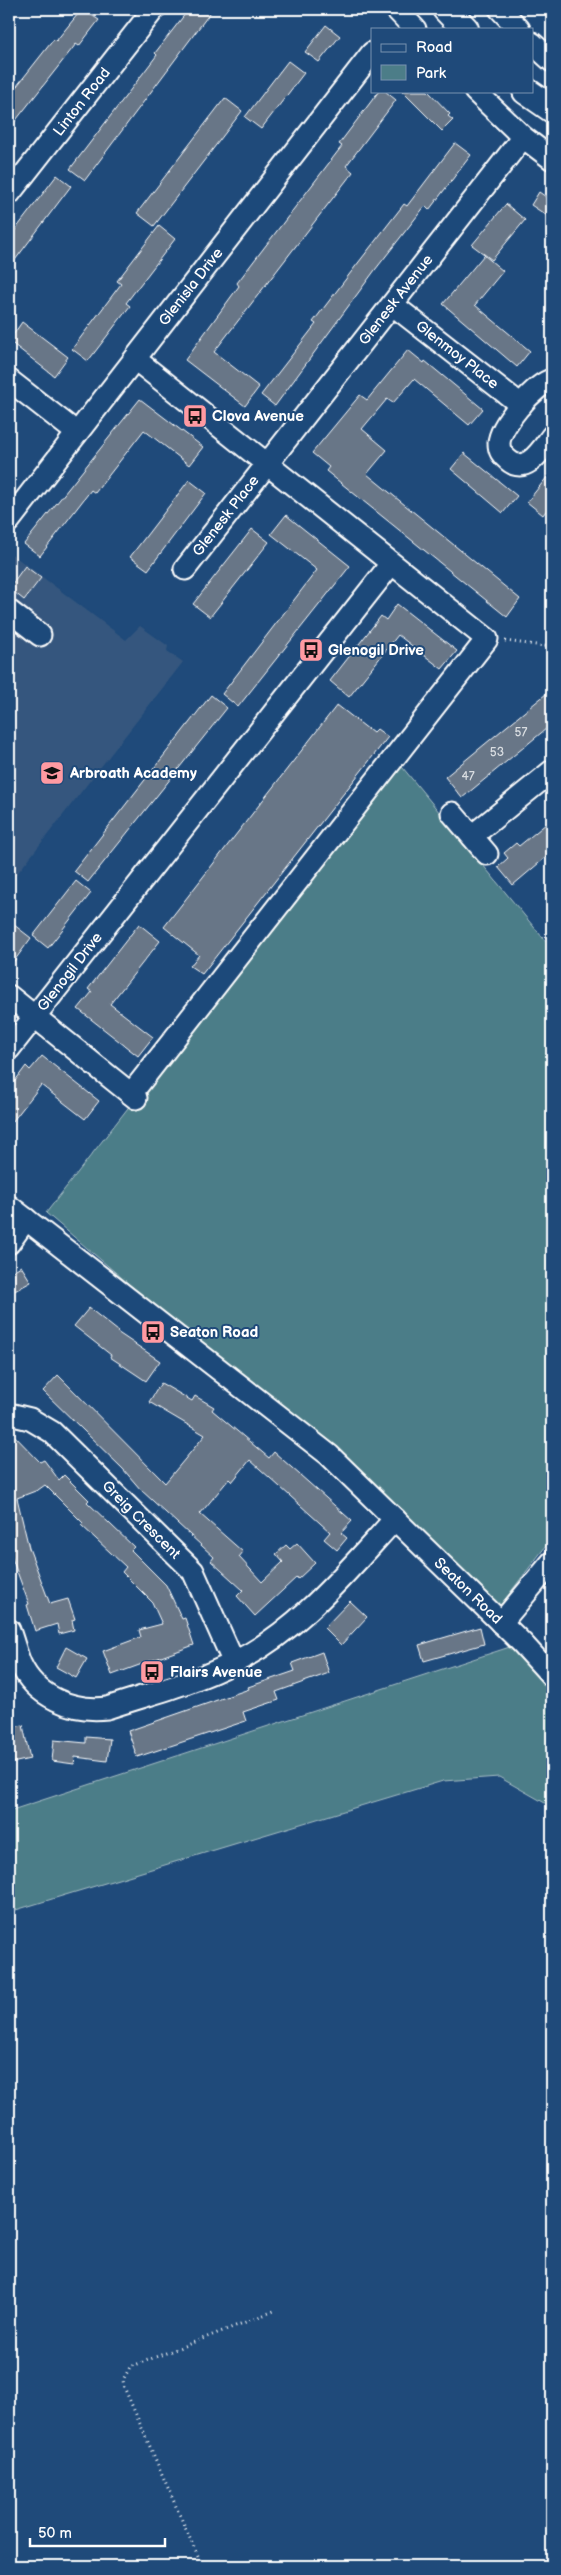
<svg xmlns="http://www.w3.org/2000/svg" width="561" height="2575" font-family="'Balsamiq Sans',sans-serif">
<rect width="100%" height="100%" fill="#1f4a7a"/>
<filter id="ink" filterUnits="userSpaceOnUse"><feTurbulence type="fractalNoise" baseFrequency=".02" numOctaves="2"/><feDisplacementMap in="SourceGraphic" scale="10" xChannelSelector="R" yChannelSelector="G"/><feConvolveMatrix kernelMatrix="1 2 1 2 8 2 1 2 1" color-interpolation-filters="sRGB"/></filter>
<g filter="url(#ink)">
<path fill="#35577e" d="M9 552 126 640 140 626 168 646 167 651 183 662 9 884Z"/>
<g fill="#4c7d88" stroke="#a6bec4">
<path d="M398 762 552 949V1538L493 1615 329 1455 46 1213Z"/>
<path d="M522 1643 552 1676V1807L499 1777 443 1781 9 1912V1811Z"/>
</g>
<g fill="#677687" stroke="#fff">
<path d="M82 9 99 20 79 46 76 44 9 129V96L54 39 56 41Z"/>
<path d="M189 9H213L85 180 70 169 157 55 155 53Z"/>
<path d="M326 25 340 36 319 62 305 52Z"/>
<path d="M288 61 304 73 261 129 245 117Z"/>
<path d="M379 91H385L396 100 346 166 353 172 214 352 259 387 245 406 185 360 239 286 237 283 342 146 339 144Z"/>
<path d="M402 91H428L450 114 448 116 453 120 442 131Z"/>
<path d="M225 98 242 111 154 226 137 213Z"/>
<path d="M455 143 471 155 429 210 425 206 375 270 275 406 261 395 316 324 313 322 355 267 404 204 407 206Z"/>
<path d="M57 175 71 186 9 268V238Z"/>
<path d="M539 192 552 201V219L531 205Z"/>
<path d="M506 204 525 220 492 260 472 245Z"/>
<path d="M159 226 175 239 126 303 130 306 88 361 72 349 121 284 117 281Z"/>
<path d="M484 255 503 271 475 305 530 351 517 367 443 304Z"/>
<path d="M22 322 68 357 54 376 9 341Z"/>
<path d="M408 350 424 363 425 361 483 409 469 425 414 379 393 403 387 399 362 429 387 450 367 474 520 599 507 617 326 471 329 467 312 453 360 395 367 400Z"/>
<path d="M140 399 203 447 189 465 144 430 95 493 91 490 40 556 24 544Z"/>
<path d="M464 453 517 496 503 513 451 469Z"/>
<path d="M552 471V503L543 515 527 502Z"/>
<path d="M189 480 206 493 148 570 130 557Z"/>
<path d="M286 515 350 566 238 707 222 694 317 570 271 534Z"/>
<path d="M252 529 269 542 210 617 193 604Z"/>
<path d="M25 566 41 578 24 600 9 588Z"/>
<path d="M397 604 457 651 442 669 398 635 349 697 330 681 381 616 386 620Z"/>
<path d="M552 689V724L462 798 445 777Z"/>
<path d="M211 695 227 708 88 882 74 871Z"/>
<path d="M337 705 373 733 377 729 388 737 202 974 190 966 199 955 164 927Z"/>
<path d="M552 819V852L513 885 498 867 508 858 504 853 516 843 519 846Z"/>
<path d="M76 881 91 893 48 948 33 936Z"/>
<path d="M9 921 31 938 9 968Z"/>
<path d="M139 924 160 941 110 1004 153 1037 138 1056 78 1009 92 992 88 989Z"/>
<path d="M42 1056 99 1101 85 1119 41 1085 9 1126V1089L26 1066 30 1070Z"/>
<path d="M21 1266 31 1282 9 1294V1273Z"/>
<path d="M89 1308 118 1331 117 1332 160 1361 146 1381 110 1357 111 1355 74 1326Z"/>
<path d="M58 1375 165 1483 205 1435 149 1402 161 1383 192 1401 195 1396 214 1407 212 1410 269 1458 274 1452 352 1521 341 1533 347 1538 337 1550 324 1539 330 1532 250 1460 232 1482 229 1479 200 1514 243 1552 239 1557 262 1582 283 1562 276 1554 286 1545 290 1549 297 1543 315 1563 298 1579 297 1577 255 1616 237 1596 243 1590 211 1561 214 1557 141 1490 123 1469 43 1391Z"/>
<path d="M9 1430 40 1462 44 1460 59 1480 64 1475 89 1500 87 1502 134 1547 131 1550 166 1585 182 1619 185 1618 194 1645 112 1675 103 1651 141 1637 139 1630 162 1624 152 1602 122 1572 126 1567 81 1525 83 1523 45 1485 38 1490 17 1498 29 1548 50 1604 68 1599 75 1619 72 1620 74 1630 59 1634 57 1624 35 1631 27 1605 29 1604 9 1550Z"/>
<path d="M350 1601 367 1617 341 1645 324 1628Z"/>
<path d="M480 1627 484 1644 424 1661 419 1645Z"/>
<path d="M66 1647 87 1659 76 1678 56 1667Z"/>
<path d="M322 1652 329 1673 276 1692 279 1700 243 1712 246 1721 137 1757 128 1731 249 1689 248 1687 295 1671 292 1663Z"/>
<path d="M23 1725 30 1759 12 1763 9 1749V1728Z"/>
<path d="M86 1737 110 1739 107 1761 75 1757 74 1764 52 1761 54 1740 86 1743Z"/>
</g>
<g fill="none" stroke-linecap="round" stroke-linejoin="round">
<defs>
<g id="minor">
<path d="M396 9 415 29"/>
<path d="M500 9 519 29"/>
<path d="M532 43 552 61"/>
<path d="M475 91 523 137 552 159"/>
<path d="M9 194 154 9"/>
<path d="M393 305 521 405"/>
<path d="M9 380 77 433"/>
<path d="M552 380C535 384 500 425 499 443 499 451 502 455 508 460 526 476 542 449 552 436"/>
<path d="M9 521 372 53"/>
<path d="M185 569 523 137"/>
<path d="M9 611 40 635"/>
<path d="M452 813 487 854"/>
<path d="M472 836 552 771"/>
<path d="M9 996 136 1098"/>
<path d="M9 1049 391 564"/>
<path d="M131 1094 487 639 135 359"/>
<path d="M9 1206 329 1455 522 1643 552 1676"/>
<path d="M9 1243 26 1219"/>
<path d="M9 1414 30 1419 52 1432 193 1571 234 1663"/>
<path d="M501 1623 552 1562"/>
<path d="M9 1630C13 1641 16 1653 20 1663 35 1697 73 1712 107 1708 149 1694 194 1683 233 1663 299 1631 346 1572 395 1519"/>
</g>
<g id="major">
<path d="M446 9 465 29"/>
<path d="M526 91 552 109"/>
</g>
</defs>
<use href="#minor" stroke="#fff" stroke-width="25"/>
<use href="#major" stroke="#fff" stroke-width="30"/>
<g stroke="#fff" stroke-width="3" stroke-dasharray="1 4" stroke-linecap="butt">
<path d="M505 641 552 647"/>
<path d="M202 2566 124 2387 123 2380 130 2367 274 2311"/>
</g>
<use href="#minor" stroke="#1f4a7a" stroke-width="21"/>
<use href="#major" stroke="#1f4a7a" stroke-width="26"/>
</g>
</g>
<defs>
<symbol id="bus-square" viewBox="-11 -11 22 22"><rect x="-9" y="-9" width="18" height="18" rx="4" fill="#ff9aa2" stroke="#1f4a7a"/><path d="M-5-6H5V4H4V6H2V4H-2V6H-4V4H-5ZM-3.5-4V0h7V-4ZM-3.5 1.2v1.5H-2V1.2ZM2 1.2v1.5H3.5V1.2Z" fill="#111"/></symbol>
<symbol id="school-square" viewBox="-11 -11 22 22"><rect x="-9" y="-9" width="18" height="18" rx="4" fill="#ff9aa2" stroke="#1f4a7a"/><path d="M0-5L7-2L0 1L-7-2ZM-4 1L0 2.5L4 1V4Q0 6-4 4Z" fill="#111"/></symbol>
</defs>
<g fill-rule="evenodd">
<use href="#bus-square" x="181" y="402" width="28" height="28"/>
<use href="#bus-square" x="297" y="636" width="28" height="28"/>
<use href="#school-square" x="38" y="759" width="28" height="28"/>
<use href="#bus-square" x="139" y="1318" width="28" height="28"/>
<use href="#bus-square" x="138" y="1658" width="28" height="28"/>
</g>
<g text-anchor="middle" dominant-baseline="central" stroke-width="4" stroke-linejoin="round" paint-order="stroke">
<g font-size="12" fill="#d9dde1">
<text x="521" y="732">57</text>
<text x="497" y="752">53</text>
<text x="468" y="776">47</text>
</g>
<g font-size="15" fill="#fff" stroke="#1f4a7a">
<text transform="translate(82 102) rotate(-52)">Linton Road</text>
<text transform="translate(191 287) rotate(-52)">Glenisla Drive</text>
<text transform="translate(396 300) rotate(-52)">Glenesk Avenue</text>
<text transform="translate(457 355) rotate(38)">Glenmoy Place</text>
<text transform="translate(226 516) rotate(-52)">Glenesk Place</text>
<text transform="translate(70 972) rotate(-52)">Glenogil Drive</text>
<text transform="translate(141 1520) rotate(45)">Greig Crescent</text>
<text transform="translate(468 1591) rotate(44)">Seaton Road</text>
</g>
<g font-size="15" font-weight="bold" fill="#fff" stroke="#1f4a7a" text-anchor="start">
<text x="212" y="416">Clova Avenue</text>
<text x="328" y="650">Glenogil Drive</text>
<text x="70" y="773">Arbroath Academy</text>
<text x="170" y="1332">Seaton Road</text>
<text x="170" y="1672">Flairs Avenue</text>
</g>
</g>
<rect width="561" height="2575" fill="none" stroke="#1f4a7a" stroke-width="30"/>
<rect x="15" y="15" width="531" height="2545" fill="none" stroke="#fff" stroke-width="2" filter="url(#ink)"/>
<rect x="371" y="28" width="162" height="65" fill="#1f4a7a" stroke="#7992af"/>
<rect x="381" y="44" width="25" height="8" fill="#1f4a7a" stroke="#7992af"/>
<text x="416" y="52" font-size="15" fill="#ffffff">Road</text>
<rect x="381" y="65" width="25" height="15" fill="#4c7d88" stroke="#7992af"/>
<text x="416" y="78" font-size="15" fill="#ffffff">Park</text>
<path d="M30 2538v8h135v-8" fill="none" stroke="#ffffff" stroke-width="2.5"/>
<text x="38" y="2538" font-size="15" fill="#ffffff" stroke="#1f4a7a" stroke-width="4" paint-order="stroke">50 m</text>
</svg>
